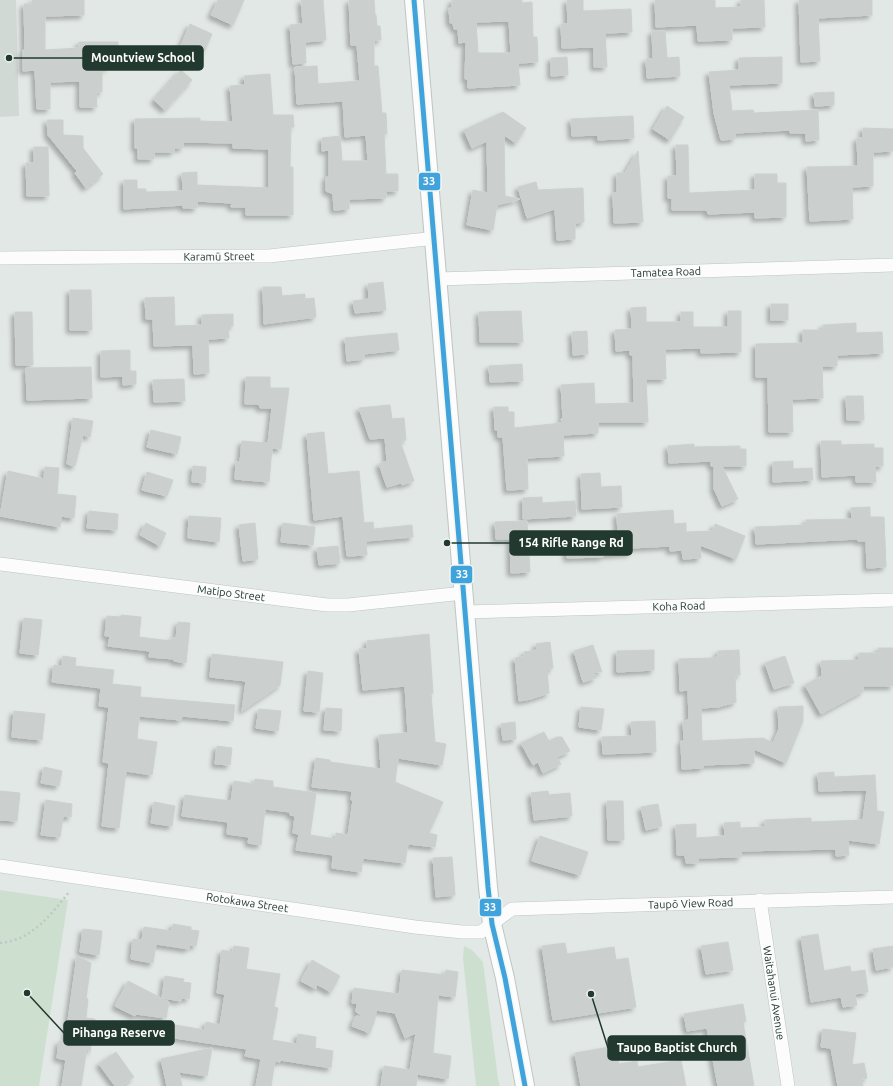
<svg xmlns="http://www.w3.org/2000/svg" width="893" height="1086" font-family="Ubuntu,sans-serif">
<defs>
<filter id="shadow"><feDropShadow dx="-3.5" dy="3.5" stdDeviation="2" flood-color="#0004"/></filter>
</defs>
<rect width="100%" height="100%" fill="#e2e8e5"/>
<path fill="#d1d9d4" d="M0 0H16L19 116 0 117Z"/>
<g fill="#cde0d0">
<path d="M0 890 68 900 39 1086H0Z"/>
<path d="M464 946 472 950 483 962 498 1079 500 1086H476L463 958Z"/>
</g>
<g fill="#cbd0ce" stroke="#cbd1ce" fill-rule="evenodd" filter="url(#shadow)">
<path d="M32 0H84V15L45 16V50L79 48V42H118V56H108V68H102V92H96L97 107H80V81L50 82V109H37L35 70 23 71V50H25L24 4H32Z"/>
<path d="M218 0H244L233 25 211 15Z"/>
<path d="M301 0H323L326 40 305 42 306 63 293 64 290 25 303 24Z"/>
<path d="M349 0H374L375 15H376L377 26H380L381 40H374V66H378L382 113H386L387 134H384L386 174H398V191H386V198L349 199V209L334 210 333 194 326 191V177H329V150L322 151V138L340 136 342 161H368L366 135 345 137 343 101 297 104 295 67 317 66 318 84 360 81 357 45H351Z"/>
<path d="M452 0H522V3L532 2 533 37H537L538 62 518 63 520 85 468 88V79H465L466 42 459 43 458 29H454L453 23H450L449 8H452ZM509 21 511 53H478L476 22Z"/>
<path d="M567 0H583V11L631 9 632 32 605 33 607 67H594V47L562 48 561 24H568Z"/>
<path d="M655 0H715V8L741 7V0H764L765 27 732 28V40L698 41 697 25 656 27Z"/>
<path d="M799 0H872V15L818 18 820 61 801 62Z"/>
<path d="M190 24 212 34 202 56 195 53 192 62 177 55Z"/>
<path d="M652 31H665L667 58 679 57 680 76 647 78 646 59H653Z"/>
<path d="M567 57 568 75 551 76V58Z"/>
<path d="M782 57V83L729 85 732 111 753 110 754 113 818 110 819 140 806 141V133H790V130L735 133V139L721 140 714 113 709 72 739 70V58Z"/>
<path d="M181 70 192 80 165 110 154 100Z"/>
<path d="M270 74 273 115H293L294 127H291L290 167H293V215H246V207H231L232 203 197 201V208H183V205L124 209V180H137V189H146V192L183 191 182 173 197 172V185L269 188V149L233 148V143L183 142V148H174V152H154V159H138V148H135V119L200 118V121L233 122 230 86 245 85 244 76Z"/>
<path d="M834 92V105L815 106 814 93Z"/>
<path d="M667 106 684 117 670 140 653 129Z"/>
<path d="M503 112 526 128 516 143 504 135 505 196 520 199 497 205 493 230 467 225 473 190 488 193 487 141 472 148 464 130Z"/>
<path d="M633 116 634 138 598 140V135L572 136 571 119Z"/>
<path d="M47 120H63V135L83 136V148L103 174 86 188 75 173 77 171 48 135Z"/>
<path d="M863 128 893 129V151L873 152V186L852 187 853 219 810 221 807 167 858 166 857 138H863Z"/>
<path d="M676 145H688L689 193 755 190V174H777V183H786V217L755 218V212L708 214 707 210H672V198H668V176H677Z"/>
<path d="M34 147H48L49 196H27L26 163H34Z"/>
<path d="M638 151 643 222 614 223 613 193H617V173H625Z"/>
<path d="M536 182 538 190 583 188 584 222 575 223V239L557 240 555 209 527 218 518 187Z"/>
<path d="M383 282 386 310 355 313 353 301 369 299 368 284Z"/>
<path d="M263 287H281L282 296 305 294V299L314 298 316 317 264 324Z"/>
<path d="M70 290H91L92 330H70Z"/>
<path d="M174 297 175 326 202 325V315L233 314V326H228L229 338 208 339 209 373 194 374 193 345 154 346 153 319H146L145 298Z"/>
<rect x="771" y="304" width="17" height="16"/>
<path d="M646 307V322H681V312H693V327H728V311H741V352L701 353V348L665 349 666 379H646L648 422H598V433L563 435 564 456 527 458 528 489 507 490 503 437H498V430H495L494 407H508V412H514V428L562 423 561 419H563L561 385 594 383 595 404 634 403 633 355H630V350L616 351 615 330 632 329 631 308Z"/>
<path d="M521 311 523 342H480L479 312Z"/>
<path d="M15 312H32L33 365H16Z"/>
<path d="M856 323V333L882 332 883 353 837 355V366H822L823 398 792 399 793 432H769L768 377H756V344L803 343V330H823V325H825Z"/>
<path d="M587 331 588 354 573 355 572 332Z"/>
<path d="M397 333 399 350 364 354V359L347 361 345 338Z"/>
<path d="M130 350V371H136V384L123 385V376L101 377V351Z"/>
<path d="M522 364 523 381 490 382 489 366Z"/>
<path d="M91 367 92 398 27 400 26 368Z"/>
<path d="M246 377H270V388H289L281 449 272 448 269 482 235 479 236 462H240L242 441 268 443 272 408H260L259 404H245Z"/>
<path d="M184 379 185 401 154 402 153 380Z"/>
<path d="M846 396H863L864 420H847Z"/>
<path d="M390 405 392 419 404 418 406 440 400 441 414 481 402 485 401 483 387 487 379 464 387 461 385 438 370 439 359 408Z"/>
<path d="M73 418 93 421 90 437 83 435 75 466 67 464Z"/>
<path d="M151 430 181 437 177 454 147 447Z"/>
<path d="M324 432 328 474 359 471 364 523 373 522 374 529 412 525 413 537 366 541 367 555 347 556 343 516 314 520 307 434Z"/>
<path d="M821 441H841V445L874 444V448H883V466H875L876 482H856V475L822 477Z"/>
<path d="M694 444V447L740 446V449H746V466H722L738 499 722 506 714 489V466H711V461L669 463 668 446Z"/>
<path d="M793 461V469L812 468 813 480 773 482V462Z"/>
<path d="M193 466 206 467 205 483 192 482Z"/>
<path d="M45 467 59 468 57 494 76 496 74 518 61 516 60 527 0 516 8 471 44 479Z"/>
<path d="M147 472 173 480 167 496 142 490Z"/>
<path d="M600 473 601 487 621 486 622 507 582 509 581 474Z"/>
<path d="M542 497V503L575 501 576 516 523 519V498Z"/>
<path d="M870 507V517H884L886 567 867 568 866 541H858V539L756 544 755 527 806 525V520L852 519 851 508Z"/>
<path d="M673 510 674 524 686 523V532L713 531 715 524 745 536 736 559 700 545 701 558 683 559 682 550 670 551V546L631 548V553L603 555V557L567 558V539L618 537 617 514Z"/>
<path d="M89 511 118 514 117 530 87 528Z"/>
<path d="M189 516 221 518 219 542 188 538Z"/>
<path d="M527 521 530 572 511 573 510 539H496L495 522Z"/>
<path d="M146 523 166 533 160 546 140 535Z"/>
<path d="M255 523 258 559 243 561 239 525Z"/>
<path d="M283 523 315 527 313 545 281 542Z"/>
<path d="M338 546 340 563 319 565 317 548Z"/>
<path d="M121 615 141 617 139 637 171 641V638H176L178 622 190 623 186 663 174 661V659L149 657 150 651 108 646 110 636H105L107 616 121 617Z"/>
<path d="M24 618 42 620 38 655 20 653Z"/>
<path d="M429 634 433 693 431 694 435 742 446 744 442 765 398 758 395 782 443 802 429 833 437 835 435 847 408 844 405 863 363 858 361 872 332 868 333 855 296 850 299 834 293 833 295 816 290 815V812L265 809 261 845 248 843 249 837 227 834 228 822 182 816 185 795 231 801 234 781 254 784 255 779 273 781V787L316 793 310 835 336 839V833L348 835 353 800H351L352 791 312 787 316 758 330 760V762L381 769 379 735 408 733 405 686 363 690 359 649H367V641Z"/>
<path d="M550 642 553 668 547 670 549 693 531 699 519 701 515 658 524 657V652L537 650 536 644Z"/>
<path d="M593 645 602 672H594L596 678 583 682 574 651Z"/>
<path d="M878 648H893V686H863V691L821 714 805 685 822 676 821 661 859 660V653H879Z"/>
<path d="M654 650V670L617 672V651Z"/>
<path d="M739 650 740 675H735L736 702 718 707 701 708 702 741 763 738 773 743 779 729 778 707 803 706V721L786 763 754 749V763L703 765V768L682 769 681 741H684L683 721 689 720 688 690 680 691 679 659 711 658 718 657V651Z"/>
<path d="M212 654 283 662 280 685 242 711 246 681 210 677Z"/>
<path d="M63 656 76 658 75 666 114 670 112 684 141 687 140 697 235 705 233 721 182 716 181 720 139 716 137 739 157 742 152 775 126 771 119 828 102 826 109 763 103 762 109 707 99 706 101 688 52 682 54 665 62 666Z"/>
<path d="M785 656 794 683 774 689 765 663Z"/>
<path d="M308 671 323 673 319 712 304 711Z"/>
<path d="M581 707 604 709 601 730 579 727Z"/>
<path d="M326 708 342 709 341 731 324 730Z"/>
<path d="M259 709 281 711 278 731 256 728Z"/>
<path d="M14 711 45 714 42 740 12 737Z"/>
<path d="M655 721 656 752 603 754 602 737 632 736 631 722Z"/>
<path d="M515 722 516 739 503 740 501 724Z"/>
<path d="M544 732 549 741 557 737H562L570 751 557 757 561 764 543 773 538 762 533 765 521 743Z"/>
<path d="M217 746 232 748 230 765 215 764Z"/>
<path d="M44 767 62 771 59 786 41 783Z"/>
<path d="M834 772V777L875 775 877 811 884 812 879 844 848 840 849 855 836 856V849L741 851V857L698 858V863H686L685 855H677L676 825 696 824V838L725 836 724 823 740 822V828L765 827V820L811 818V822L863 820 867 790 819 791 818 773Z"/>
<path d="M0 791 20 793 17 821 0 820Z"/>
<path d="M548 791 549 795 570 793 572 816 534 820 531 793Z"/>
<path d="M46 800 72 804 71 817 63 816 60 837 41 835Z"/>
<path d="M607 801H623L624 840H608Z"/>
<path d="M154 802 175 806 172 826 151 823Z"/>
<path d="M658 804 662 826 646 830 641 807Z"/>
<path d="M540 836 588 852 580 875 532 861Z"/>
<path d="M452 857 455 895 436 897 433 858Z"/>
<path d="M173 924 191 927V930L199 931 196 946 189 945V949L156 944 153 963 131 959 133 939 142 940 144 927 172 931Z"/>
<path d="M83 929 102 931 99 955 80 952Z"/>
<path d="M818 934 824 971 850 966 851 972 865 970 868 992 855 994 857 1005 843 1007 841 997 811 1002 801 937Z"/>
<path d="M728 942 733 970 706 974 701 946Z"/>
<path d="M565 943 567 954 614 947 616 960 628 958 636 1007 553 1020 542 946Z"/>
<path d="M234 946 249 948 246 969 280 974 274 1007 278 1008 272 1040 297 1044 298 1034 316 1037 315 1048 333 1051 331 1068 280 1060V1062L275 1061 271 1086H256L261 1059 245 1056 247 1049 155 1035 158 1022 205 1030 206 1022 220 1025 225 994 217 993 222 950 233 952Z"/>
<path d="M893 946V967L876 970 873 949Z"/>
<path d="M77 956 91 963 86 998 88 999 86 1018 95 1019 90 1052 87 1047 81 1086H62L66 1060 57 1058 59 1041 65 1042Z"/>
<path d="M312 960 340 976 331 992 316 984V989L301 981Z"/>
<path d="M402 970 445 975 446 970 458 972 455 997 438 995 433 1053 451 1056 448 1079 417 1074 416 1086H381L384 1066 410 1070 416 1033 405 1038 395 1013 376 1010 375 1019 370 1033 352 1026 356 1016 364 1017 356 1012 357 1003H352L354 988 399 994Z"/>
<path d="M165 976 184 979 183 982 191 983 189 999 181 998V1001L162 998Z"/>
<path d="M128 981 169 1002 166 1018 136 1014 135 1016 115 1006Z"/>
<path d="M743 1004 746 1021 743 1022 754 1086H718L707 1028 687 1031 684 1014Z"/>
<path d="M823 1029 856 1033 852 1065 864 1063 867 1078 861 1079 863 1086H838L831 1048 821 1047Z"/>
<path d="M615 1046 619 1064 637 1061 638 1067 681 1060 686 1086H581L575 1053Z"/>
<path d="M212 1048 207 1076 179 1072 182 1086H167L161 1059Z"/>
<path d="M116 1052 134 1077 122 1086H115L99 1064Z"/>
</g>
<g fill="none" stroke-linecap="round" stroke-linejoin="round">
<defs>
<g id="street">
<path id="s1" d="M0 258 269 256 436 238"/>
<path id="s2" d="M438 279 893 265"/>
<path id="s3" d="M0 564 327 605H348L464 593"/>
<path id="s4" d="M466 612 893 600"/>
<path id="s5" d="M0 866 415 927 462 932H481L512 909 893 897"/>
<path id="s6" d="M760 900 788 1086"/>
</g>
<path id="secondary" d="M414 0C441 295 464 591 488 887L492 924 505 978 525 1086"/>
</defs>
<use href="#street" stroke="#bfc4c2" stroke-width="14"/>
<use href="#secondary" stroke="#bfc5c2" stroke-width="20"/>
<path stroke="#bfc8c4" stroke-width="2.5" stroke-dasharray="2 3" stroke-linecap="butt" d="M0 943C33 940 51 914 70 891"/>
<use href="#street" stroke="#fbfcfb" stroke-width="13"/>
<use href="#secondary" stroke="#fbfcfb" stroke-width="18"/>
<defs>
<path id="bus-1" d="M414 0 488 887 492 924 505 978 525 1086"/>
</defs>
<use href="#bus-1" stroke="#f1f7f3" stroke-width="8"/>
<use href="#bus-1" stroke="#41a3db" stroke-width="5"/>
</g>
<g text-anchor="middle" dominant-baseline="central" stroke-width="3" stroke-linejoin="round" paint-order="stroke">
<g font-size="11" fill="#223930" stroke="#f1f7f3">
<text stroke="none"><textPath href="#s1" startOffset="219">Karamū Street</textPath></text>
<text stroke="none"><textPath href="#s2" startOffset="228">Tamatea Road</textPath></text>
<text stroke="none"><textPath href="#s3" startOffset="233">Matipo Street</textPath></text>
<text stroke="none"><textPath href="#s4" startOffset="213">Koha Road</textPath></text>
<text stroke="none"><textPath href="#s5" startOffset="250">Rotokawa Street</textPath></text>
<text stroke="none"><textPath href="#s5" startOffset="703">Taupō View Road</textPath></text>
<text stroke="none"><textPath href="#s6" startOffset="94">Waitahanui Avenue</textPath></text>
</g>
</g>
<path fill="none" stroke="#223930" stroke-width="1.5" d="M9 58L83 58M447 543L510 543M27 993L64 1033M591 994L608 1048"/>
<g fill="#223930" stroke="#f1f7f3" stroke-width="1.5">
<circle cx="9" cy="58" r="4"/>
<circle cx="447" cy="543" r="4"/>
<circle cx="27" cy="993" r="4"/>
<circle cx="591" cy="994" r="4"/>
</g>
<g fill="#223930" stroke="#223930" stroke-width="1.5">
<rect x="83" y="46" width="120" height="24" rx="4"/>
<rect x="510" y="531" width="122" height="24" rx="4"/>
<rect x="64" y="1021" width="110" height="24" rx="4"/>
<rect x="608" y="1036" width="137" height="24" rx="4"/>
</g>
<g font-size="12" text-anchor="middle" font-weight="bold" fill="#fff">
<text x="143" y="62">Mountview School</text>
<text x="571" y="547">154 Rifle Range Rd</text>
<text x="119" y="1037">Pihanga Reserve</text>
<text x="677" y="1052">Taupo Baptist Church</text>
</g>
<g stroke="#f1f7f3" stroke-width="1.5">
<rect x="418" y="172" width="23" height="19" rx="4" fill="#41a3db"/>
<rect x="450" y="565" width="23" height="19" rx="4" fill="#41a3db"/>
<rect x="479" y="898" width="23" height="19" rx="4" fill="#41a3db"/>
</g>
<g font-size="11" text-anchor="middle" font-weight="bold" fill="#fff">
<text x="429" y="185">33</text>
<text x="462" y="578">33</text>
<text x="490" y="911">33</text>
</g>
</svg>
